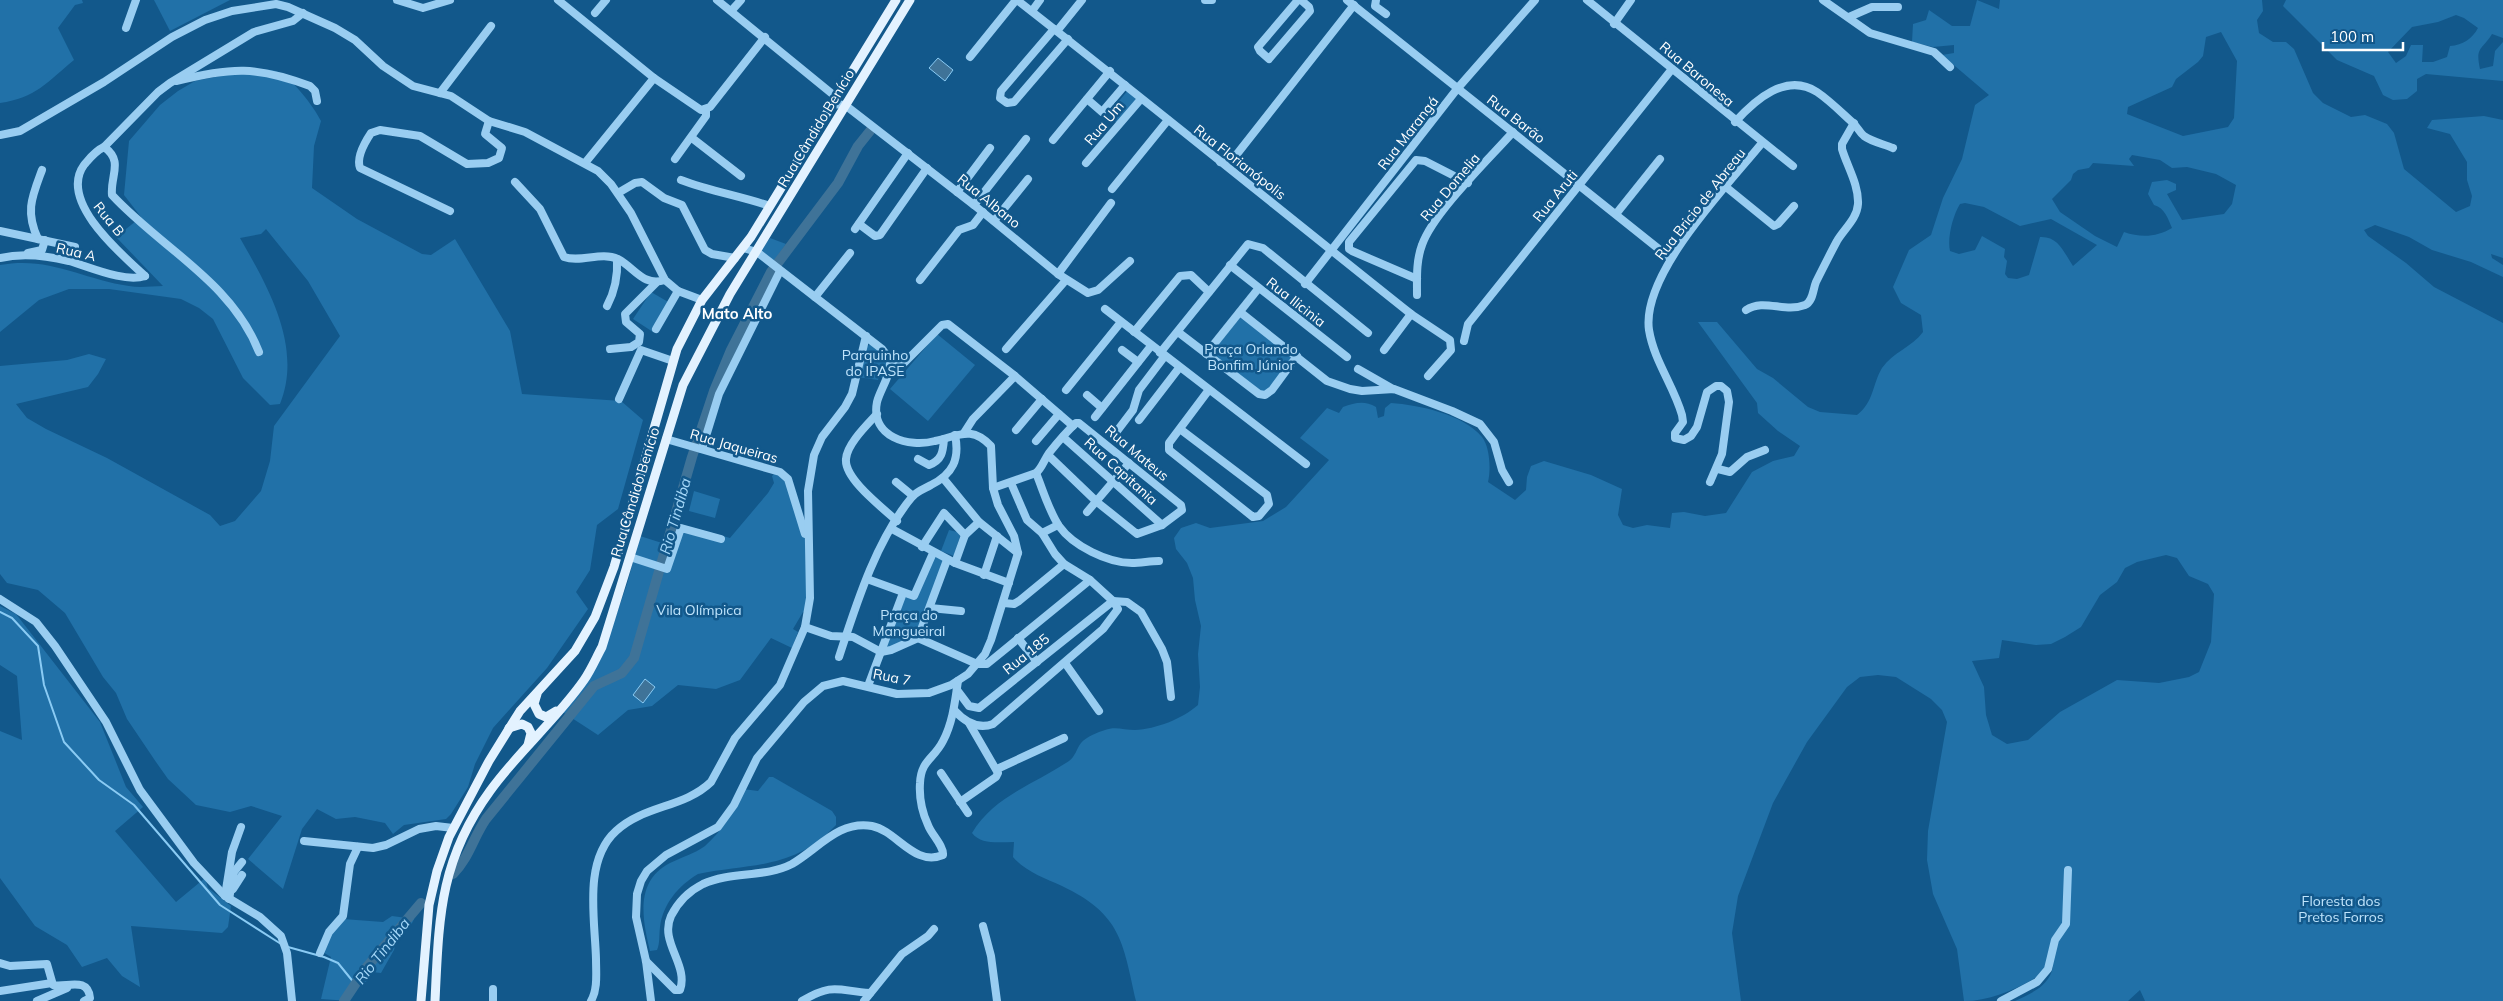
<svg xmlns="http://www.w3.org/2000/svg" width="2503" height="1001" font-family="Mulish,sans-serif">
<rect width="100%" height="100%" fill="#12588b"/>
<g fill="#2171a8" fill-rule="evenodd">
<path d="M0 0H82L83 3 75 5 58 28 74 60C47 82 36 98 0 103Z"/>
<path d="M154 0H230L170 31Z"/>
<path d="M1977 0 1999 9 2000 0H2262L2263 11 2257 20 2259 33 2273 42H2286L2294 49 2313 93 2323 103 2351 117 2365 115 2387 124 2394 133 2404 169 2456 212 2470 206 2472 196 2467 180V162L2450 134 2427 128 2432 120 2484 116 2503 120V258L2491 254 2492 258 2503 265V277L2471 262 2432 250 2409 237 2375 225 2364 230 2368 236 2406 263 2434 287 2503 323V1001H2145L2140 990 2128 1001H2015C2032 993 2049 986 2053 967 2027 984 1995 1001 1964 1001L1957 949 1933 894 1927 860 1928 831 1947 722 1942 710 1931 699 1896 677 1878 675 1860 677 1847 687 1807 742 1773 803 1738 896 1732 933 1741 1001H1136C1123 942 1121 914 1062 886 1045 878 1026 872 1013 857L1014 842C999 842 981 845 972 833 994 796 1035 784 1069 761 1075 757 1077 748 1081 743 1086 737 1098 732 1105 730 1115 726 1124 730 1135 730 1156 729 1182 719 1198 705L1200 687 1198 654 1201 626 1195 600 1193 578 1187 563 1176 549 1174 538 1181 528 1196 523 1210 528 1263 521 1286 507 1329 460 1300 438 1327 408 1339 413 1343 407C1355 403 1364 400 1376 407L1378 418 1384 416 1385 408 1391 403C1419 405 1463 414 1482 437 1490 447 1491 470 1488 482L1515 500 1526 490 1527 477 1531 466 1544 461 1591 475 1622 489 1618 515 1623 525 1633 528 1647 525 1670 528 1672 513 1684 512 1705 516 1726 513 1752 472 1773 461 1794 456 1800 446 1778 431 1758 413 1757 403 1698 322H1717L1757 369 1773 378 1808 407 1820 412 1857 415C1874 402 1872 385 1882 368 1893 352 1912 347 1923 332L1921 315 1901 303 1893 287 1909 250 1931 235 1943 198 1962 159 1975 105 1989 95 1942 55 1954 53V45L1933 47 1912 42 1913 24 1926 20 1929 10 1952 26H1970ZM2221 32 2237 61 2234 118 2228 127 2183 136 2127 114 2128 107 2172 87 2176 79 2198 62 2203 56 2206 37ZM2132 155 2160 160 2172 168 2187 167 2216 174 2236 185 2232 204 2224 214 2182 220 2167 194 2176 190V184L2167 180 2152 182 2148 194 2154 205C2165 208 2168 219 2172 228 2157 237 2141 238 2124 232L2117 247 2095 236 2060 212 2052 199 2071 180 2073 174 2078 170 2089 168 2093 163 2134 166 2129 159ZM1965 203 1984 207 2020 226 2051 219 2097 245 2073 266C2064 253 2059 236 2040 237L2029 275 2017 279 2008 278 2005 274 2007 261 2004 257 2005 249 1982 236 1975 250 1959 254 1950 251C1947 238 1953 215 1960 204ZM2166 555 2177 558 2189 576 2208 584 2214 594 2211 642 2199 672 2189 677 2159 683 2117 680 2060 712 2028 740 2007 744 1992 735 1986 715 1984 687 1972 661 1999 658 2002 640 2036 645 2051 644 2065 637 2081 627 2100 595 2117 582 2125 568 2137 562Z"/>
<path d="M2286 0H2503V38L2492 34C2482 50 2475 47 2480 69L2493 66 2495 51 2503 42V81L2426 74 2417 79V91L2407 99 2393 100 2383 95 2374 76 2337 60 2283 6ZM2456 15 2464 18 2478 28C2472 39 2463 45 2450 46L2447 57 2433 62H2422L2423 45H2411L2406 56 2396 63 2388 52 2412 27 2438 22Z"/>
<path d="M256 69C262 70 270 69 276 71 291 76 314 107 321 121L314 146 312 188 357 219 422 254 431 255 455 239 510 331 522 394 621 401 643 420 618 509 597 525 590 570 576 592 588 609 547 668 493 728 475 764 468 787 451 814 446 819 404 825 393 834 385 823 355 817 336 819 317 809 302 829 283 889 248 859 282 816 251 806 230 812 196 805 168 779 156 762 127 719 116 693 103 677 65 613 38 590 7 583 0 574V366L67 360 89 354 106 359 98 374 88 387 16 404 27 418 46 429 107 458 210 515 220 526 235 521 261 491 270 461 274 426 340 336 308 281 266 229 261 234 240 238C268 287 303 347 280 404L270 405 243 378 213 319 199 308 181 299 109 289H69L39 300 0 332V265C49 256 82 279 129 286 140 288 152 286 163 286L116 237 141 217 124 195 129 141 160 105 178 91 195 81Z"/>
<path d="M1129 89 1139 98 1118 124 1112 119 1118 112 1114 107Z"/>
<path d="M770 238 786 244 774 261 761 250Z"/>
<path d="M651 292 670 303 653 332 633 319Z"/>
<path d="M1238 314 1293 358 1269 391 1260 397 1206 354Z"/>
<path d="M937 334 975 365 928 421 890 389Z"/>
<path d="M872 343 890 361 886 378 879 377 878 380 857 377 866 347Z"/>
<path d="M775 473 783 476 807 542 809 612H803L793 629 798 632 792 648 771 638 740 680 716 689 678 685 652 706 628 710 598 735 561 711 608 639 627 584 640 536 662 543 669 521 730 538 768 493 774 483 772 476Z"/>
<path d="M694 491 720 499 715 518 689 511Z"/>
<path d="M949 530 961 533 954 556 941 551Z"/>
<path d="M933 555 947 561 919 640 881 652 903 593 915 598Z"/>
<path d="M0 606 16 614 100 722 126 787 143 807 115 831 176 902 205 878 208 888 231 906 228 927 222 933 131 926 140 987 122 976 107 958 82 967 67 945 35 926 0 878V731L22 740 17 676 0 665Z"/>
<path d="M769 777H773L832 811 836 817V825C794 870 751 863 698 874 678 886 663 904 660 927 659 935 660 944 657 950L650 951C642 918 635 881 670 863 682 857 694 854 705 846 723 830 734 811 743 789L758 791Z"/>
<path d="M392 916 414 919 411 925 406 924 399 932 394 950 381 973 372 972 366 982 355 980 350 1001 321 999 331 957 321 951 330 933 343 919 383 922Z"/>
</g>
<g fill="#3f7398" stroke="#8acbf4">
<path d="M938 58 953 70 945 81 929 68Z"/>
<path d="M645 679 655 687 643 703 633 695Z"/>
</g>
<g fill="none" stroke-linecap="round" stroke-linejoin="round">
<g stroke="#8acbf4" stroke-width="2">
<path d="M0 612 12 618 38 646 44 685 64 742 99 780 134 805 220 905 281 944"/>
<path d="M288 947 324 957 338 963 355 984"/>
</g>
<g stroke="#3f7398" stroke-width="10">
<path d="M453 874C469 858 473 838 486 819L594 686 622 673 634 658 692 457 714 391 731 350 771 272 838 183 858 146 870 131"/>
<path d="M344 1001 366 968 421 903"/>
</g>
<g stroke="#99cdf1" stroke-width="8">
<path d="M397 0 423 8 450 0"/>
<path d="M558 0 654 78 701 110 710 107 765 37"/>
<path d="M717 0 836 97"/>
<path d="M1017 0C1149 103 1279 209 1411 314L1450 340 1451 350 1428 376"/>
<path d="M1205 0H1212"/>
<path d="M1298 0 1258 47 1260 51 1269 59 1310 11 1309 7 1301 0"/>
<path d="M1347 0 1670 258"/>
<path d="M1376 0 1375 6 1386 14"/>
<path d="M1587 0 1793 166"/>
<path d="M1823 0 1870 33 1934 52 1950 67"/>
<path d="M732 10 741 0"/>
<path d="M1032 11 1040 0"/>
<path d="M595 13 606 0"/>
<path d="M1849 17 1872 7H1898"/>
<path d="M1614 24 1631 0"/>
<path d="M126 28 136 0"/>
<path d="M1054 29 1001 91 1000 98 1007 103 1014 102 1068 39"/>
<path d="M1057 31 1082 0"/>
<path d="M970 57 1016 0"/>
<path d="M177 81C231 67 257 66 310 86L315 91 317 101"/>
<path d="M440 93 491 26"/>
<path d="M1087 99 1102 112 1125 85"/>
<path d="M831 104 845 105 974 205 1058 274 1088 293 1098 290 1130 261"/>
<path d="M1735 122C1755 100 1786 72 1817 92 1829 100 1841 112 1852 122 1857 126 1859 132 1864 136 1872 142 1884 144 1893 148"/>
<path d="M0 135 20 131 104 82 172 37 205 20 232 11 276 4 288 7 335 28 355 40 383 66 413 86 451 96 489 121 525 132 598 171 611 184 631 213 665 280 678 291 702 300"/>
<path d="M692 138 741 176"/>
<path d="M1053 140 1110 71"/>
<path d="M104 147C95 151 90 158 84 165 58 201 121 254 145 276"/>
<path d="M675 159 706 116V109"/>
<path d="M1220 162 1237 154 1354 5"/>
<path d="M585 163 654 78"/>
<path d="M1086 163 1141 99"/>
<path d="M681 180C710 191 740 196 770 206"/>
<path d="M515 182 540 209 564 257C581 263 601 251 618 259 635 268 643 287 665 280"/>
<path d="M1726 187 1774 226 1778 224 1794 206"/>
<path d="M1112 189 1168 120"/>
<path d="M957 192 990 148"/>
<path d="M618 193 635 183 642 182 664 198 682 205 705 250 712 254 735 258"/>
<path d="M974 205 1026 139"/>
<path d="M450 211 360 168C356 157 365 142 371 133L380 130 420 136 467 164 488 163 499 158 502 148 485 134 489 121"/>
<path d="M1616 214 1660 159"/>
<path d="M994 221 1028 179"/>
<path d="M859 224 875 236 880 235 927 168"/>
<path d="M855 229 908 153"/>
<path d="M0 231 75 247"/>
<path d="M38 239C25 211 32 197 42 170"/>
<path d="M28 253 42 250 45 240"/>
<path d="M0 258C22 253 48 256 69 261 90 267 125 283 145 276"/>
<path d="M1230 265 1347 357"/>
<path d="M1058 274 1111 203"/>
<path d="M1417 279 1352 251 1349 249V242L1416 160 1425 161 1468 183"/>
<path d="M920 280 959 230 973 225 983 212"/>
<path d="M1305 284 1457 89 1535 0"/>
<path d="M1417 295C1417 278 1416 261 1422 245 1433 213 1489 159 1513 132"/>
<path d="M815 297 850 253"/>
<path d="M607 306C615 291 618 276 617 259"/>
<path d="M1105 309 1306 464"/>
<path d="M1746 310C1764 298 1784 313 1805 305 1813 302 1813 289 1816 282 1823 268 1830 254 1837 241 1844 229 1857 219 1858 204 1859 185 1847 166 1842 149V144L1854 123"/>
<path d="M1240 312 1327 381 1350 389 1362 391 1394 389 1452 411 1480 424 1494 442 1502 470 1509 482"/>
<path d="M656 329 678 291"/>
<path d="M1134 332 1180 276 1191 275 1209 292"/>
<path d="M1178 332 1259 394 1265 395 1272 390 1297 356"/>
<path d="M1464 341 1468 324 1672 69"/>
<path d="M610 349 631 347 639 342 640 334 626 322 625 314 656 283"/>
<path d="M1006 349 1066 280"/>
<path d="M1122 350 1138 362"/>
<path d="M1384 350 1411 314"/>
<path d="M259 352C232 282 161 248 112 195 110 176 124 161 104 147L158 92 170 83 254 32 293 21 303 13"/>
<path d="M1160 353 1248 244 1263 248 1368 333"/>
<path d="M1206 354 1258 289"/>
<path d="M890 361 904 363 942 325 948 324 1015 376 1073 426"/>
<path d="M1358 369 1393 389"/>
<path d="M1066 390 1121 322"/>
<path d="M1087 395 1102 408"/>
<path d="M619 399 641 350 673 361"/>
<path d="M877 414C867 425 847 444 846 459 844 479 883 508 897 521"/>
<path d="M1095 417 1151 346"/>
<path d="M1139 420 1179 368"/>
<path d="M1180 429 1267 495 1269 504 1259 516 1253 517 1169 450V443L1208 391"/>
<path d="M1016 430 1042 399"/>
<path d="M964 433 973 419 1015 376"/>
<path d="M1114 435 1133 410 1139 390 1164 357"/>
<path d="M1063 437 1162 525"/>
<path d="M666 439 780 472 788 479 805 534"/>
<path d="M1036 441 1059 414"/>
<path d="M702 449 719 394 780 271"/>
<path d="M918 459 929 465C942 460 943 452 944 439"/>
<path d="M1718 469 1730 472 1747 457 1765 450"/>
<path d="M1036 473C1043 490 1049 511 1059 526 1073 546 1108 563 1132 563 1141 563 1150 561 1159 561"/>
<path d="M943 478 979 522 1018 553"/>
<path d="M896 482 913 496"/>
<path d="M1710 482 1722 454 1729 402 1727 391 1721 386H1716L1707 392 1697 427 1691 436 1684 440 1675 438V433L1683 422 1682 415C1674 386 1654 361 1649 330 1641 274 1727 186 1762 143"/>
<path d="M993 488 1036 473C1042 468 1044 460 1049 453 1057 443 1066 432 1076 423H1079L1181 505 1182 510 1162 525 1137 534 1097 502 1048 455"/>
<path d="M1087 512 1129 463"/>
<path d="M892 529 955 563 1009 583"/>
<path d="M1042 533 1058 525"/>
<path d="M922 547 944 513 965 535"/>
<path d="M630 557 667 569 681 528 721 539"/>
<path d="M955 563 965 535 979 522"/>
<path d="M984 575 997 536"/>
<path d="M867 579 914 596 933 553"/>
<path d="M0 599 36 622 55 646 106 722 140 790 194 863 225 896 260 917 281 936 287 953 292 1001"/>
<path d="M1113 601 1127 602 1141 612 1162 649 1167 662 1171 697"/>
<path d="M1004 603 1014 604 1019 601 1064 564"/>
<path d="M930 608 961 611"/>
<path d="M805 627 831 636 853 637 881 652 891 650 918 638 947 560"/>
<path d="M918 638 977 664H987L1090 580"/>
<path d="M1018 638 1037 662"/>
<path d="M839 657C856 605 876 540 912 497 917 491 924 489 931 485 953 474 960 459 955 435"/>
<path d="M1065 663 1099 711"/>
<path d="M868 686 903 593"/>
<path d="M957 690 969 706 979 708 1113 601"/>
<path d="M954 710C964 721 977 730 993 724L1103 629 1118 609 1113 601 1090 580 1064 564 1055 554 1042 533 1027 520 1011 483"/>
<path d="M997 769 1064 738"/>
<path d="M941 773 968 813"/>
<path d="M960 802 996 777 998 773 969 723"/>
<path d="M304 841 373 848 386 845 419 829 436 826 453 828"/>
<path d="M233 889 242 875"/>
<path d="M225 896 232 852 241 827"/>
<path d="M229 899 234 872 242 862"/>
<path d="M983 926 991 956 997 1001"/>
<path d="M320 953 329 932 343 916 350 864 358 847"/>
<path d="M646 961 675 990H680C689 965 659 942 671 916 678 902 689 891 703 884 731 871 765 878 792 864 818 849 839 820 872 826 897 831 914 867 943 855 944 846 931 834 928 825 922 812 919 798 920 783 921 760 934 759 943 741 953 722 955 701 958 681"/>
<path d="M0 963 10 966 47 964 53 985C66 988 88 976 90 998L84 1001"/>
<path d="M493 989V1001"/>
<path d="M0 991 52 983"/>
<path d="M37 1001 67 988"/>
<path d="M591 1001C598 989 596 973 596 959 595 919 583 861 616 831 644 805 684 808 711 782L735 738 780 685 805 627 810 598 808 491 814 455 822 437 845 407 852 394 866 336"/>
<path d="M651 1001 646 961 636 917 637 894 641 881 647 871 666 855 718 827 734 805 757 758 804 702 823 686 843 681 897 694 929 693 951 685 968 674 985 654 991 640 1018 553 1014 536 998 505 993 488 991 446C971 425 959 436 935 441 909 448 870 437 877 402 880 390 891 375 890 362 889 357 885 353 882 349L757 252 743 248"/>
<path d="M802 1001C834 982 838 991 870 993"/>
<path d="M864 1001 902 954 928 936 934 929"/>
<path d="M2001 1001 2037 982 2048 969 2055 940 2066 924 2068 870"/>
</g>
<g stroke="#e3f2ff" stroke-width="9">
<path d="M537 694 534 704 539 714 546 717 556 711"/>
<path d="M509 728 522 724 528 727 531 733 528 745"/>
<path d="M421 1001 429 905 437 871 449 837 489 761 520 711 575 651 595 617 614 567 677 349 702 300 751 237 896 0"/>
<path d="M435 1001C439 919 439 861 490 791 518 752 556 720 584 680 591 670 596 658 602 647L683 385 730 294 910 0"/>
</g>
</g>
<g text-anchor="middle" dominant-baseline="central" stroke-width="5" stroke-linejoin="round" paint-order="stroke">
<g font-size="14" fill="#fff" stroke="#12588b">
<text transform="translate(1697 74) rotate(40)">Rua Baronesa</text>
<text transform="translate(1516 119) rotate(38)">Rua Barão</text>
<text transform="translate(1104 123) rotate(-50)">Rua Um</text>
<text transform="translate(816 128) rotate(-59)">Rua Cândido Benício</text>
<text transform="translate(1408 133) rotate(-52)">Rua Marangá</text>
<text transform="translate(1240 162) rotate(38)">Rua Florianópolis</text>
<text transform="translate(1450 187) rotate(-50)">Rua Domelia</text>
<text transform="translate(1555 196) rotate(-51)">Rua Aruti</text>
<text transform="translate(989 201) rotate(39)">Rua Albano</text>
<text transform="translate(1700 204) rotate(-52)">Rua Bricio de Abreau</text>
<text transform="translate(109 219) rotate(51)">Rua B</text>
<text transform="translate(76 252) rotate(13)">Rua A</text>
<text transform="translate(1296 302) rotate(38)">Rua Ilicinia</text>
<text transform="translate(734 446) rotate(16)">Rua Jaqueiras</text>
<text transform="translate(1137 453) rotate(40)">Rua Mateus</text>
<text transform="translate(1121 471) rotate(42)">Rua Capitania</text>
<text transform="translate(635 492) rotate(-73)">Rua Cândido Benício</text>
<text transform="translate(1026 654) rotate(-39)">Rua 185</text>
<text transform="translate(892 677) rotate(11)">Rua 7</text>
</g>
<g font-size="14" fill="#bfe4fc" stroke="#12588b">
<text x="1251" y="349">Praça Orlando<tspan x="1251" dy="16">Bonfim Júnior</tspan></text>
<text x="875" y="355">Parquinho<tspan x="875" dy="16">do IPASE</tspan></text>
<text x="699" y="610">Vila Olímpica</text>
<text x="909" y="615">Praça do<tspan x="909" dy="16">Mangueiral</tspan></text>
<text x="2341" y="901">Floresta dos<tspan x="2341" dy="16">Pretos Forros</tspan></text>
</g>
<g font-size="15" font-weight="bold" fill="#fff" stroke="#12588b">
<text x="737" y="313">Mato Alto</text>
</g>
<g font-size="15" font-style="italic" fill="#a4d7f8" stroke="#12588b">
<text transform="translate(675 516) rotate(-74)">Rio Tindiba</text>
<text transform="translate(382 951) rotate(-52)">Rio Tindiba</text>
</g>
</g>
<path d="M2323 42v8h80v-8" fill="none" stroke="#ffffff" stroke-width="2.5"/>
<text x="2330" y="42" font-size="15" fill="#ffffff" stroke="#12588b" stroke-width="4" paint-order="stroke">100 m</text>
</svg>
